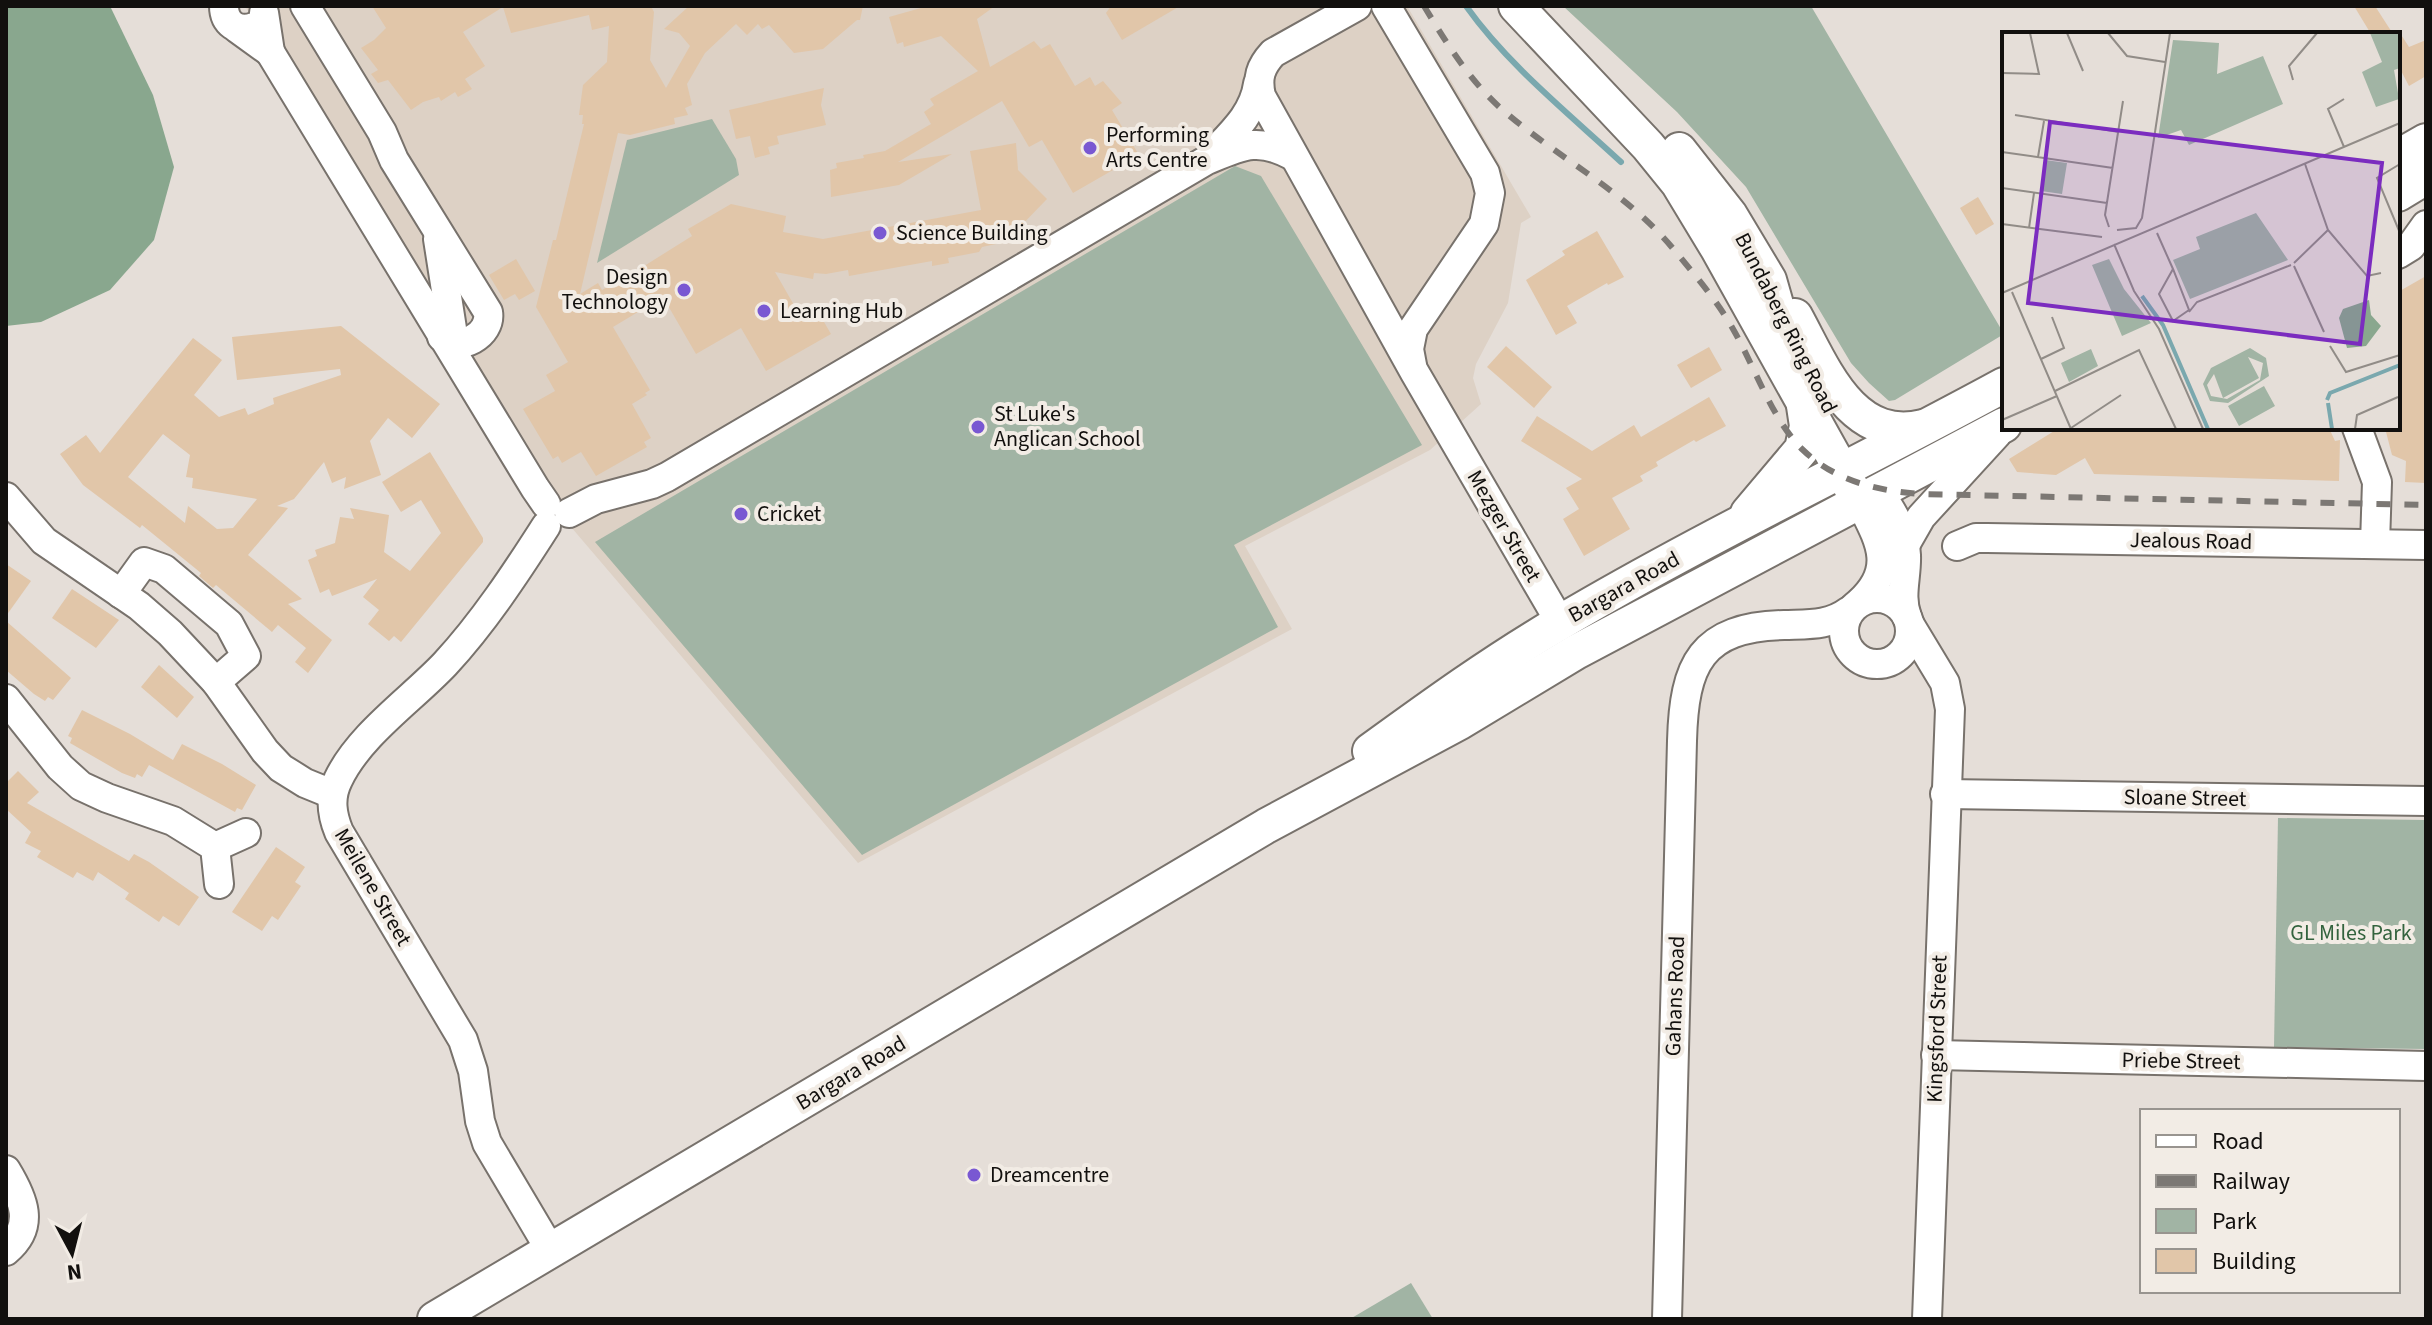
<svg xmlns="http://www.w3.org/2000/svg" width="2432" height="1325" font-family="'Source Sans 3',sans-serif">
<rect width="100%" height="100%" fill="#e5ded8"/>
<path fill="#ddd1c5" d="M245 6H1407L1531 217 1521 223 1508 303 1476 364 1473 378 1481 404 1430 450 1245 546 1292 629 858 863 536 486Z"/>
<g fill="#a1b4a4">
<path d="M1563 6H1811L2004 334 1895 400 1889 401 1869 383 1851 363 1746 187 1677 112Z"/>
<path d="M712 119 736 159 739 175 597 263 627 140Z"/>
<path d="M1235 166 1261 176 1422 445 1234 545 1278 627 862 855 595 542Z"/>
<path d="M2278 818 2426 820V1049L2274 1047Z"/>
<path d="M1411 1283 1433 1319H1350Z"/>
</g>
<path fill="#89a78e" d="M6 6H110L153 95 174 167 154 240 110 290 41 322 6 326Z"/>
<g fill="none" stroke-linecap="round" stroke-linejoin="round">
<path stroke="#7aa8ae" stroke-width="6" d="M1466 6C1508 65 1568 113 1621 162"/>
</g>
<g fill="#e1c6a9" fill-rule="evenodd">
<path d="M372 6H651L654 12 650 60 666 88 690 46 679 33 664 29 689 6H863L860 20H857L823 49 794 53 769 25 762 29 758 24 747 35 736 24 705 53 687 84 692 105 685 108 688 115 674 118 675 124 630 135 618 133 580 294 598 283 602 290 633 273 692 236 688 229 731 204 786 216 783 232 823 239 981 210 970 151 1016 143 1018 170 1047 199 1012 235 1006 234 996 244 982 247 979 252 948 258 949 263 932 266V261L849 276 848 270 826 274 814 273 813 279 775 272 798 312 813 303 831 334 766 371 741 328 696 354 663 297 613 327 650 390 645 393 647 395 632 404 651 438 644 442 647 447 596 476 581 452 562 463 558 456 553 459 523 409 555 391 546 375 568 362 536 307 553 240H556L584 124H582L583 115H579L583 85 607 62 609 26 592 30 589 15 511 33 503 7 463 32 485 66 465 79 472 89 458 97 455 92 441 101 439 97 423 102 411 110 388 80 378 83 371 74 378 70 361 48 374 40 386 28Z"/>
<path d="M928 6H995L977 19 990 67 1034 41 1041 49 1050 44 1075 86 1090 77 1095 86 1103 81 1122 103 1112 110 1139 155 1073 193 1042 140 1029 147 1002 101 898 162 952 154 899 185 831 197 830 170 837 168 836 163 864 158 863 155 885 151 931 124 924 112 934 105 930 99 978 71 941 36 904 47 903 42 897 44 889 17Z"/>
<path d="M1111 6H1180L1122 40 1106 13Z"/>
<path d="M2354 6H2375L2393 34H2371Z"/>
<path d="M2398 30 2409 47 2426 40V76L2409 86 2398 65Z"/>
<path d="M824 88 821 105 826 125 777 136 779 144 768 147 770 154 755 158 750 136 736 139 729 110Z"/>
<path d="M1978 197 1994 224 1976 235 1960 208Z"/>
<path d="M1597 231 1624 277 1608 285 1607 283 1567 306 1577 323 1556 335 1526 280 1565 255 1562 251Z"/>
<path d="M516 259 535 291 519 300 515 294 504 300 489 275Z"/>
<path d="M2426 276V483L2405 482 2406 461 2392 455 2385 428H2398V292Z"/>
<path d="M341 326 440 404 412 438 388 418 370 441 381 475 344 489 346 477 332 483 324 462 294 499 277 506 288 508 248 555 302 599 288 604 332 640 308 673 295 662 306 648 278 625 272 632 216 585 213 588 199 576 201 573 142 525 140 528 83 485 60 454 86 435 100 453 193 338 222 360 194 395 219 417 245 408 248 415 274 404 273 398 341 375 340 369 237 380 232 337ZM163 434 190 455 186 477 193 478 192 488 257 499 233 528 217 529 188 506 185 523 128 477Z"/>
<path d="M1506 346 1552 387 1534 408 1487 367Z"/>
<path d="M1709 347 1722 370 1691 388 1677 365Z"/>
<path d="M1709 397 1726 426 1696 442 1694 440 1656 462 1658 466 1640 476 1643 481 1612 498 1630 529 1584 556 1563 519 1579 509 1566 488 1582 479 1521 441 1537 416 1592 451 1634 425 1641 437Z"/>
<path d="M2059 428H2329L2335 441 2340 440 2339 481 2094 474 2085 458 2056 475 2017 472 2009 459Z"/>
<path d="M430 452 483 538V542L401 642 394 636 389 641 368 624 379 610 363 597 377 579 332 596 329 589 320 593 308 560 317 556 315 550 335 543 340 517 354 519 350 508 389 515 384 552 410 571 441 533 421 500 401 512 382 482Z"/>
<path d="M6 564 31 581 6 616Z"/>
<path d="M72 589 119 620 96 648 52 618Z"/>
<path d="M6 621 71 678 53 700 48 697 45 701 34 694 6 670Z"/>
<path d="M159 665 194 697 177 718 141 687Z"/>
<path d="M82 710 130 734 173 760 182 744 222 764 256 785 242 810 237 808 235 812 149 765 142 777 137 774 135 778 122 773 70 743 72 738 68 736Z"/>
<path d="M18 771 39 792 27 803 129 861 134 854 149 862 199 897 179 926 163 916 159 922 125 899 129 893 98 872 93 881 77 872 73 878 37 857 41 851 25 843 31 832 6 809V783Z"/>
<path d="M276 847 305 867 295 882 301 886 278 920 272 916 262 931 232 912Z"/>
</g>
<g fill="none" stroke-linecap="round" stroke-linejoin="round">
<defs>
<g id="minor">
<path d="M224 6C224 23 237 33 254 27"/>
<path d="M305 6 382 132 394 160 488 312C492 335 459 353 442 337"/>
<path d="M1357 6 1273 53C1260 67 1257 78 1261 96L1415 373 1560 622"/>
<path d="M1386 6 1485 173 1490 193 1484 224 1413 329 1409 349 1412 365"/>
<path d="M238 29 270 52 264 13"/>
<path d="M270 52 535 488 546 504"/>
<path d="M1213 153C1233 132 1254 113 1258 84"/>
<path d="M438 239 455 348"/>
<path d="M2398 254 2411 246 2426 225"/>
<path d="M2357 428 2377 482 2375 544"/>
<path d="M1879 492C1892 511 1905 531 1906 555 1907 577 1899 595 1907 617"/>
<path d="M6 497 44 541 139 606 170 633 216 682 265 751 281 768 305 783 332 794"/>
<path d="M569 513 596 499 652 484 667 477 1207 160C1243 145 1258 137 1293 156"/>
<path d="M546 526C516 573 483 623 445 664 412 699 359 735 338 780 329 798 332 815 339 832L463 1040 473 1071 480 1121 487 1143 551 1251"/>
<path d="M1905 545 1921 517 1997 434"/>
<path d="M1957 546 1976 538H1987L2426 545"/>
<path d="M121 594 144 562 164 569 229 624 246 656 216 682"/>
<circle cx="1877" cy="631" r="33"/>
<path d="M1860 602C1897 568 1879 540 1860 502"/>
<path d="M1910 625 1945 683 1950 709 1927 1319"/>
<path d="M6 699 60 767 81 786 107 798 173 821 215 847 219 884"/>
<path d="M1945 794 2426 801"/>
<path d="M215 847 246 833"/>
<path d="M1936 1055 2426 1066"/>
<path d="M6 1170C23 1198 36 1226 6 1251"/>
<path d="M1667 1319 1682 741C1684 664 1701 627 1784 625 1808 624 1829 626 1849 611"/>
</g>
<g id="major">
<path d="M1516 6 1648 146 1678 183 1718 249 1852 489"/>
<path d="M1679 150 1730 215 1769 280 1781 322 1795 347"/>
<path d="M2398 157 2426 141"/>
<path d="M2398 194 2426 177"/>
<path d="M1795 316C1823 367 1851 444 1923 427"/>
<path d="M1748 513 1802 449 1807 426 1804 406"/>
<path d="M1370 751C1432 706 1494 661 1561 622 1705 537 1857 465 2004 385"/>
<path d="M435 1319 1266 826 1460 722 1576 652 2004 425"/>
</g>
</defs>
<use href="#minor" stroke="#78726c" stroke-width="32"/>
<use href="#major" stroke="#78726c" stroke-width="38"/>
<use href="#minor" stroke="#fff" stroke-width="28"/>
<use href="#major" stroke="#fff" stroke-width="34"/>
<path stroke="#7c7874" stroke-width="6" stroke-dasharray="14 14" stroke-linecap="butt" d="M1424 6C1447 44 1471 83 1505 112 1561 160 1628 193 1675 251 1695 275 1718 302 1733 329 1755 367 1772 420 1803 450 1835 481 1878 491 1921 494L2426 505"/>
</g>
<g fill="#7958d2" stroke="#f2ece5" stroke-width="3">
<circle cx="1090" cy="148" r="8"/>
<circle cx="880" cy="233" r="8"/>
<circle cx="684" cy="290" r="8"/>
<circle cx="764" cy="311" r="8"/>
<circle cx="978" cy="427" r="8"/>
<circle cx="741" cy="514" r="8"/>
<circle cx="974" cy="1175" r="8"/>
</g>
<g text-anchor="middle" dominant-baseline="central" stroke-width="8" stroke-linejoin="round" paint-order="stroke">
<g font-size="22" fill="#12100e" stroke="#f2ece5" text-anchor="start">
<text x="1106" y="135">Performing<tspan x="1106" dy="25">Arts Centre</tspan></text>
<text x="896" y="233">Science Building</text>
<text x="668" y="277" text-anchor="end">Design<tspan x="668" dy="25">Technology</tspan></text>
<text x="780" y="311">Learning Hub</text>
<text x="994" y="414">St Luke's<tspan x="994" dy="25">Anglican School</tspan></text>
<text x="757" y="514">Cricket</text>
<text x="990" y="1175">Dreamcentre</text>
</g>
<g font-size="22" fill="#12100e" stroke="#f2ece5">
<text transform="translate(1786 323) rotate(63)">Bundaberg Ring Road</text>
<text transform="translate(1504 526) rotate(60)">Mezger Street</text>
<text transform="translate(2191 541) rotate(1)">Jealous Road</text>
<text transform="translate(1624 587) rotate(-29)">Bargara Road</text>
<text transform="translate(2185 798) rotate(1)">Sloane Street</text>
<text transform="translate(373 887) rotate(60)">Meilene Street</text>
<text transform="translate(1675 996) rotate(-88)">Gahans Road</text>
<text transform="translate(1937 1029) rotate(-88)">Kingsford Street</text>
<text transform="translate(2181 1061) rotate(1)">Priebe Street</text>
<text transform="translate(851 1073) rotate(-31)">Bargara Road</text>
</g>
<g font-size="22" fill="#33633e" stroke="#f2ece5">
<text x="2351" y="933">GL Miles Park</text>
</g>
</g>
<g transform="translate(2002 32)">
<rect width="398" height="398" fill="#e5ded8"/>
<path d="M368 1H398V36L392 38 397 67 374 75 360 40 380 30ZM171 8 217 11 215 42 261 24 281 72 187 113 179 98 156 106ZM43 128 65 131 60 162 39 159ZM254 181 286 228 188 267 171 228 198 217 194 205ZM107 227 122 257 149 291 120 304 90 233ZM248 316 264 326 267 344 226 371 208 369 201 352 209 336ZM246 325 261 331 258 348 225 367 209 364 205 353 212 342 221 366 257 346ZM89 317 96 334 67 350 59 331ZM262 354 273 374 237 394 226 374Z" fill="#a1b4a4" fill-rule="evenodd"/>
<path d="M367 268 369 283 379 294 364 314 345 316 337 286 341 277Z" fill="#89a78e"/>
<path fill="none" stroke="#7aa8ae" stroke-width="4" d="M140 264 161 293 206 397M325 368 328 361 398 333M326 371 330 397"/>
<path fill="none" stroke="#918c87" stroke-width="2" d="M65 1 81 39M106 1 125 24 163 30M0 41 37 42 28 1M291 48 287 34 315 1M13 83 117 100M342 115 326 77 342 67M0 120 111 136M36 125 42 89M303 132 326 198 365 244 379 241M398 132 375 146 398 201M0 156 105 171M0 192 100 205M107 195 103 183 121 69M27 196 32 161M115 198 134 196 140 186 168 1M155 201 171 237 187 278 171 289 157 262 171 237M112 212 132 259 157 297 201 397M292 231 326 198M292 234 322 300M10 260 69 397M0 261 398 91M187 280 195 270 289 233M328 314 344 340 398 323M39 327 62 316 50 285M53 359 137 318 174 397M0 388 55 364M69 396 119 363M353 397 355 383 396 365"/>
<path fill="#7b2cbf" fill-opacity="0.15" stroke="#7b2cbf" stroke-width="4" d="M48 90 380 131 358 312 26 271Z"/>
<rect width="398" height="398" fill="none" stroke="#12100e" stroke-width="4"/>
</g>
<rect width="2432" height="1325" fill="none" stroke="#12100e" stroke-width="16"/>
<rect x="2140" y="1109" width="260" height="184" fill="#f2ece5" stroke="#98948f" stroke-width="2"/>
<rect x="2156" y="1135" width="40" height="12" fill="#ffffff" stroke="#98948f" stroke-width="2"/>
<text x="2212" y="1149" font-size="24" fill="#12100e">Road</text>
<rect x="2156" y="1175" width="40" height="12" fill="#7c7874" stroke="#98948f" stroke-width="2"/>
<text x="2212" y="1189" font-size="24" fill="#12100e">Railway</text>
<rect x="2156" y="1209" width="40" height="24" fill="#a1b4a4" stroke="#98948f" stroke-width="2"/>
<text x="2212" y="1229" font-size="24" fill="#12100e">Park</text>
<rect x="2156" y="1249" width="40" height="24" fill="#e1c6a9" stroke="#98948f" stroke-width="2"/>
<text x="2212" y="1269" font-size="24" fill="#12100e">Building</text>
<g transform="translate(72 1253) rotate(173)" stroke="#f2ece5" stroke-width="6" paint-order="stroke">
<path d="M0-6L14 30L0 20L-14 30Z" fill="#12100e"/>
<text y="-12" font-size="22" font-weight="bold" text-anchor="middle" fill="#12100e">N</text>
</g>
</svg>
